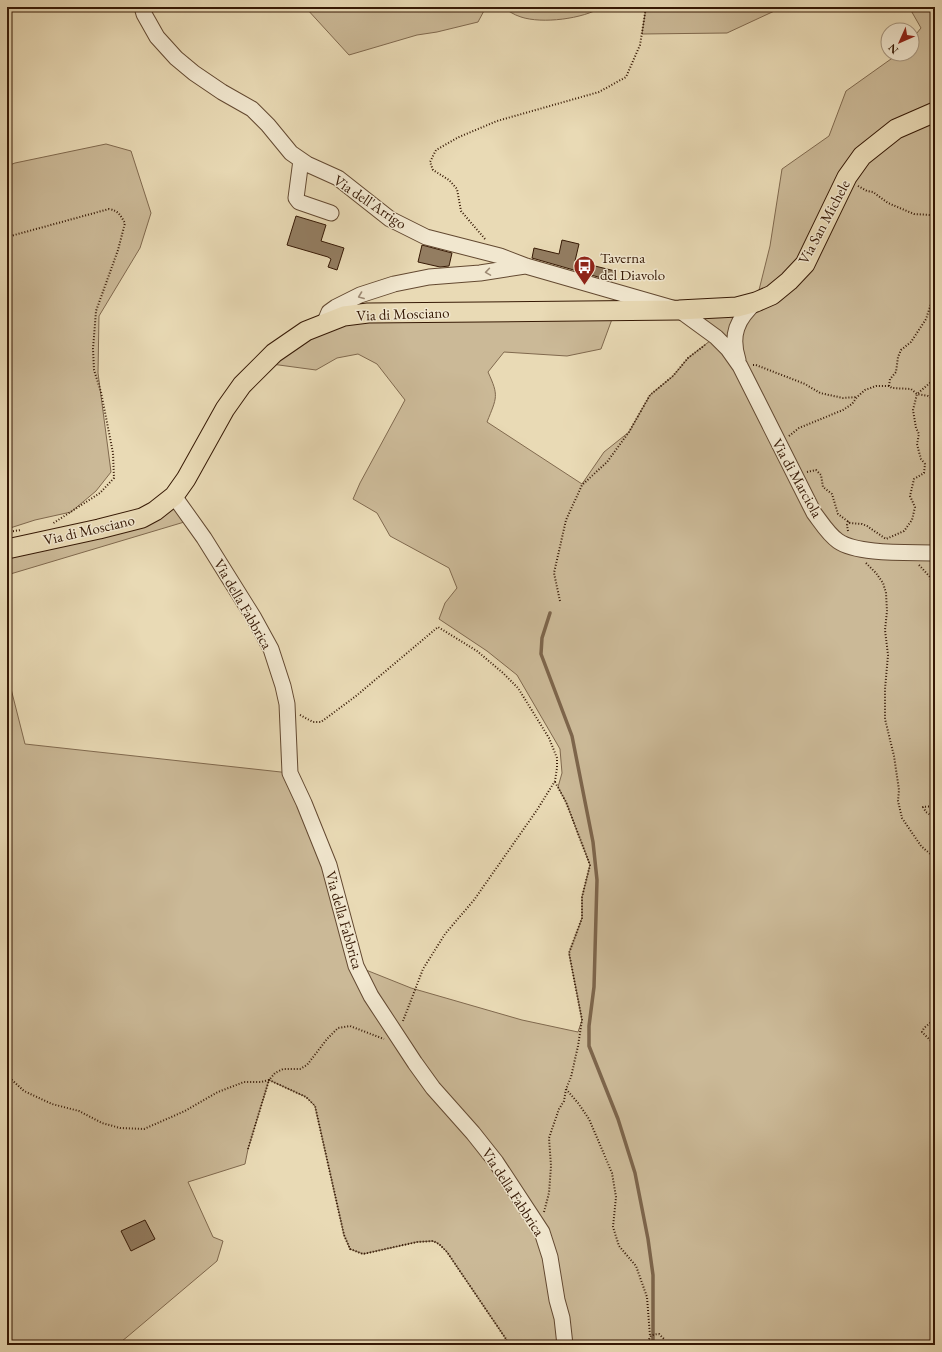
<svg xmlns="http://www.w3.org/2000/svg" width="942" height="1352" font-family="'EB Garamond',serif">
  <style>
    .green { fill: #cbb997; stroke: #80694e }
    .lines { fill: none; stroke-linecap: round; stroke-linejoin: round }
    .stream { stroke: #7d654b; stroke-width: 3.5 }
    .building { fill: #937d61; stroke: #361905 }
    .minor-casing { stroke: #634931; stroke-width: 17 }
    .major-casing { stroke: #361905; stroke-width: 21 }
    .path { stroke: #361905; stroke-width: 2; stroke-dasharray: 1 2; stroke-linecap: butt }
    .minor { stroke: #f1e7cf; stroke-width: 15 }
    .major { stroke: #e9dab5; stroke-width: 19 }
    .oneway { stroke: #9d8a74 }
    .labels { text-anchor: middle; stroke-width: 3; stroke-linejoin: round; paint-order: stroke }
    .street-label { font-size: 15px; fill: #361905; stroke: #f1e7cf }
    .poi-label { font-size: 15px; fill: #361905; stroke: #f1e7cf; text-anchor: start }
  </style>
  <rect width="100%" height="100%" fill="#e9dab5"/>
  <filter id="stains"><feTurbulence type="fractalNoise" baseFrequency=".005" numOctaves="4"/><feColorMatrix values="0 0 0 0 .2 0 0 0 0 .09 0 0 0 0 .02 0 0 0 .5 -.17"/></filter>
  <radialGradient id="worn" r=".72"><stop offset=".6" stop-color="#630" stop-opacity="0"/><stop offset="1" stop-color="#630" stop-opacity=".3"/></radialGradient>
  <path class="green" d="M367 7H486L478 22 437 32 417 35 349 55 306 8Z
    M502 7H602C583 19 542 24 521 17 514 15 507 10 502 7Z
    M646 7H783L727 33 642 34Z
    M909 7H935V1345H510L447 1252 439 1244 433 1241 417 1242 363 1254 350 1249 344 1235 315 1106 306 1097 269 1080 248 1149 245 1164 188 1182 213 1237 223 1241 217 1261 127 1337 117 1345H7V673L25 744 290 773 356 966 411 988 522 1020 578 1032 582 1020 569 953 582 918V897L590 865 566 802 558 787 562 773 560 749 517 675 487 651 439 619 445 603 457 588 449 568 390 536 377 513 353 499 360 483 405 400 377 364 358 354 337 358 316 370 264 363 324 324 615 311 601 349 567 356 504 352 488 372C499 396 497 397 487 422L582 484 604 452 629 432 650 395 673 376 688 358 715 337 679 310 756 302 770 246 782 169 829 136 846 91 898 54H912V39L921 28Z
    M106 144 131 151 151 213 140 248 99 316 98 373 111 472 96 491 71 512 35 520 7 529V166L15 163Z
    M174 496 191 520 7 575V549L99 529Z"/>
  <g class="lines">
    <path class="stream" d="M550 613 542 638 541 654 572 736 593 842 597 880 594 987 589 1026V1046L618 1119 635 1173 648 1239 653 1275V1345"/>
  </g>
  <path class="building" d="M296 216 326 225 321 241 344 248 337 270 328 267 331 259 328 257 287 245Z
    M562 240 579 244 575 261 615 271 612 281 532 258 534 248 559 254Z
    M422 245 452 253 449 266 440 267 418 262Z
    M145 1220 155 1239 131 1251 121 1231Z"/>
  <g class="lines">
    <defs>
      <path id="minor" d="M142 7 144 14 157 37 176 58 194 73 222 92 252 109 268 125 291 153 307 164 338 178 390 219 426 237 500 256 526 266 679 310 716 337 728 349 740 366 814 513C821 522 828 534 838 541 858 555 910 552 935 553
        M301 160 296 198 299 202 331 213
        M324 324 329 312 336 307 360 295 394 284 429 277 480 273 525 266
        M738 360C730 335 737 319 756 302
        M174 496 204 538 254 618 271 649 283 686 287 704 290 773 304 803 329 865 356 966 371 996 415 1063 433 1088 473 1133 496 1162 542 1232 550 1257 557 1300 562 1318 565 1345"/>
      <path id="major" d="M7 549 99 529 142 518 155 511 174 496 186 479 225 409 242 385 274 353 306 331 344 316 368 313 679 310 737 307 756 302 772 295 789 281 805 264 847 177 862 156 896 129 935 112"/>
    </defs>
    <use href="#minor" class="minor-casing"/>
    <use href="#major" class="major-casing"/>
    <path class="path" d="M858 186 867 191 873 192 888 203 914 214 930 215 935 213
      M7 237 109 209C119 211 120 215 125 223L118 250 96 311 93 349 94 370 101 392 113 453 114 478 100 493 52 524
      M485 239 461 211 457 189 449 180 433 170 430 162 436 150 459 137 497 121 599 92 626 77 640 45 646 7
      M753 365H756L805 384 820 393 843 398 857 397
      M889 386 890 379 896 372 898 357 901 350 911 342 926 319 931 304 935 299
      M789 436 799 428 843 410 852 404 857 397 865 390 876 386H889L892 388 911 389 917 394 928 396 935 400
      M807 472 816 470 821 475 823 487 832 494 838 514 850 523 862 524 867 526 886 539 904 531 912 520 915 507 910 496 914 479 924 473 925 464 921 459 919 452 917 444 919 434 916 428 913 410 917 394 931 382 935 377
      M848 531 847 525 849 521
      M7 532 21 530
      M866 563 876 573 883 583 886 593 887 611 885 630 888 655 885 689V719L894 756 899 790 898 801 902 818 921 846 935 858
      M919 565 930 577 935 591
      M560 601 554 573 566 520 582 485 607 462 629 432 650 395 673 376 688 358 705 345
      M300 715 313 722H321L356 696 438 627 477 651 503 673 518 688 549 738 557 758V768L555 781 537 810 474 900 445 934 423 969 403 1021
      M555 782 566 802 590 865 582 897V918L569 953 582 1020 578 1046 571 1077 566 1089 578 1103 589 1119 612 1173 616 1197 613 1227 619 1246 636 1266 647 1297 650 1336
      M935 806 923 807 926 812 935 818
      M935 1019 924 1028 922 1032 931 1041 935 1043
      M935 1070V1073
      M7 1072 12 1080 24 1091 52 1104 79 1111 102 1123 120 1128 144 1129 185 1111 218 1092 244 1082H261L269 1080 275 1073 283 1069H300L307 1065 327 1039 338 1028 350 1026 384 1039
      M248 1149 269 1080 306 1097 315 1106 344 1235 350 1249 363 1254 417 1242 433 1241 439 1244 447 1252 510 1345
      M544 1212 549 1193 551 1166 549 1138 559 1109 564 1101 566 1089
      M647 1345C651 1336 648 1335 659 1334L664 1339 666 1345"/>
    <use href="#minor" class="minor"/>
    <use href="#major" class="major"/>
  </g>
  <defs><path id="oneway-chevron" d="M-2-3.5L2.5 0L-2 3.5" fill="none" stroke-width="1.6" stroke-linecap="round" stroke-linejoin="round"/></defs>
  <g class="oneway">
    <use href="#oneway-chevron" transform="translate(488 272) rotate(171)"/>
    <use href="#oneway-chevron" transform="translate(361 296) rotate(159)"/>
  </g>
  <defs>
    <symbol id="bus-pin" viewBox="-11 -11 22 30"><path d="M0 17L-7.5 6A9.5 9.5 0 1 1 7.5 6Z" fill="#8f2418" stroke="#f1e7cf"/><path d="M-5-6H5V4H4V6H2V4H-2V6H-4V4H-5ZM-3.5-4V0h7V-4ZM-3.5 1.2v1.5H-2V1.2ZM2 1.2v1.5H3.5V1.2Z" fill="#fff"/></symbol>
  </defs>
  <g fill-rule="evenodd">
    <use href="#bus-pin" x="572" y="254" width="25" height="34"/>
  </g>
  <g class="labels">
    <g class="street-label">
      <text transform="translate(370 202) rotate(34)" y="5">Via dell'Arrigo</text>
      <text transform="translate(824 222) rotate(-62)" y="5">Via San Michele</text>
      <text transform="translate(403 314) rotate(-2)" y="5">Via di Mosciano</text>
      <text transform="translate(797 478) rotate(61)" y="5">Via di Marciola</text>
      <text transform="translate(89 530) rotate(-13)" y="5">Via di Mosciano</text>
      <text transform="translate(243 604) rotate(60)" y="5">Via della Fabbrica</text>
      <text transform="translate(344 920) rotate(74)" y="5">Via della Fabbrica</text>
      <text transform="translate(513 1192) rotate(57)" y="5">Via della Fabbrica</text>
    </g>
    <g class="poi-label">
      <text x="600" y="263">Taverna<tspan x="600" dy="17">del Diavolo</tspan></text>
    </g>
  </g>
  <rect width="942" height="1352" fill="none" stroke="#e9dab5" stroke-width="24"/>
  <rect x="8" y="8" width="926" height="1336" fill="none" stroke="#361905" stroke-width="2"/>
  <rect x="12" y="12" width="918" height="1328" fill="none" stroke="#361905"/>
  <g transform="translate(900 42) rotate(225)"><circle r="19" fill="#f1e7cf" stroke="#a6957e"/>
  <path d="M0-3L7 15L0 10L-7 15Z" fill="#8f2418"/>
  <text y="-6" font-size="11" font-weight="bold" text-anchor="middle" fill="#361905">N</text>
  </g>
  <rect width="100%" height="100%" filter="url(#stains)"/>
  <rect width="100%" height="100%" fill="url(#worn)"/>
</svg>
